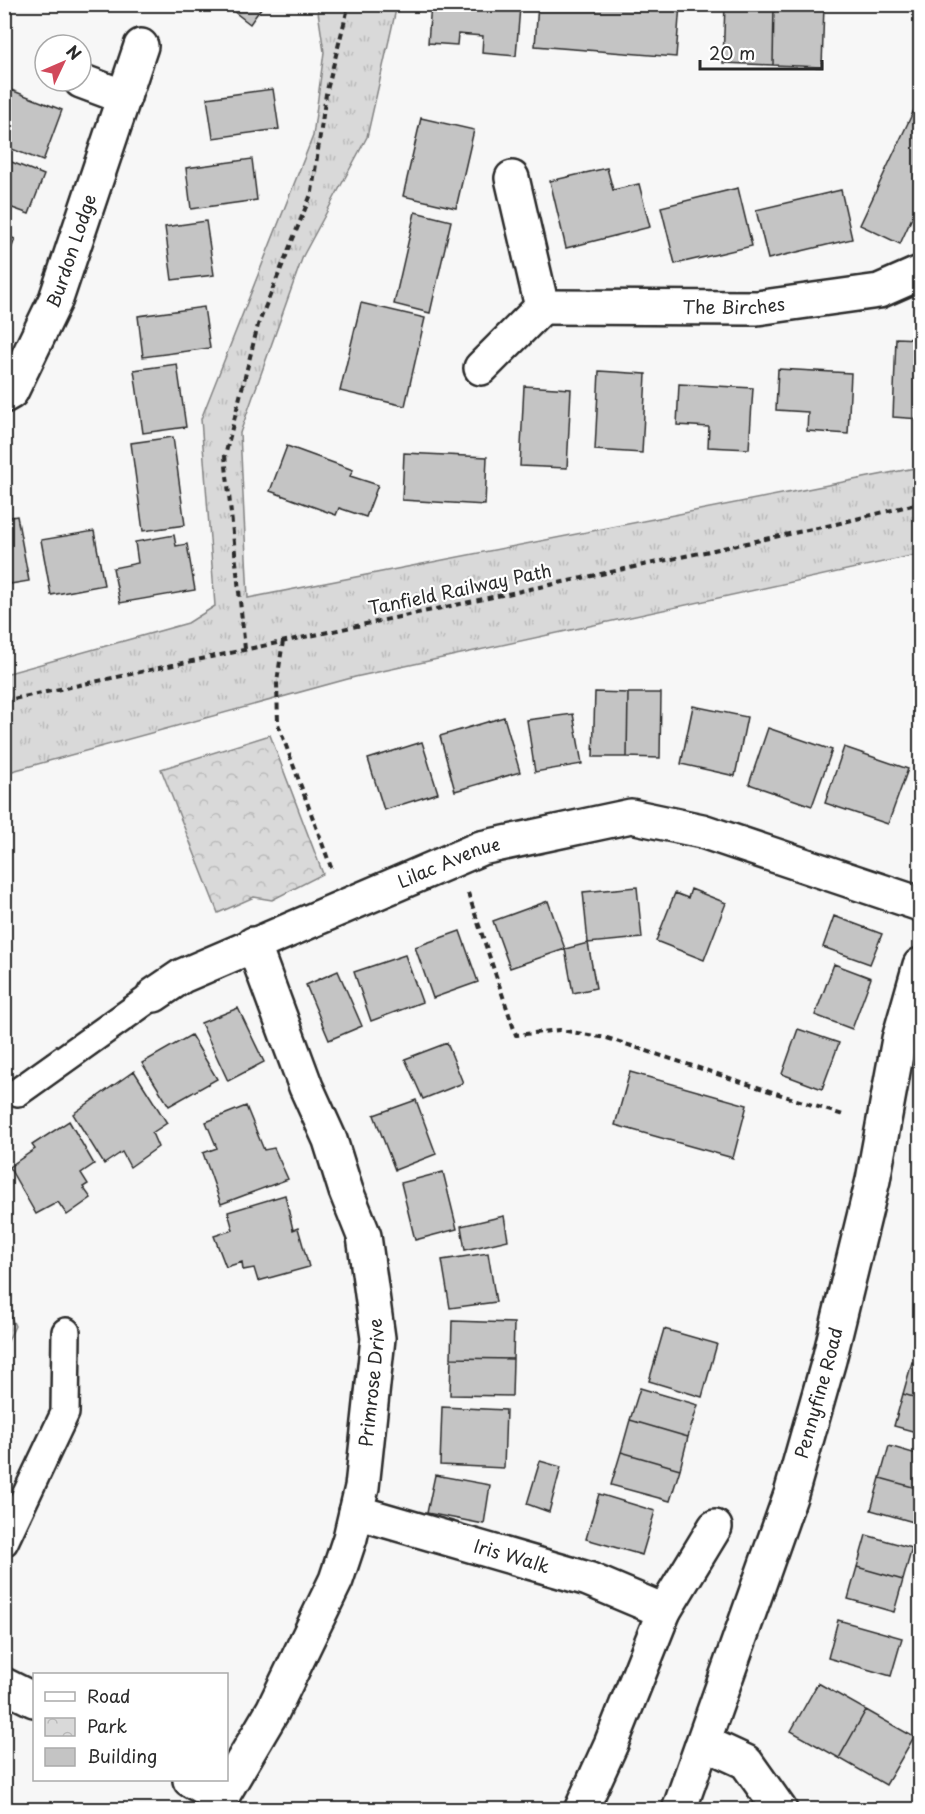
<svg xmlns="http://www.w3.org/2000/svg" width="925" height="1814" font-family="'Playpen Sans',sans-serif">
  <style>
    .grass { fill: url(#grass-tufts); stroke: #828282; stroke-width: 1.5 }
    .park { fill: url(#park-crowns); stroke: #828282; stroke-width: 1.5 }
    .building { fill: #c4c4c4; stroke: #2b2b2b; stroke-width: 1.5 }
    .lines { fill: none; stroke-linecap: round; stroke-linejoin: round }
    .pedestrian-casing { stroke: #2b2b2b; stroke-width: 32 }
    .minor-casing { stroke: #2b2b2b; stroke-width: 38 }
    .tertiary-casing { stroke: #2b2b2b; stroke-width: 38 }
    .path { stroke: #2b2b2b; stroke-width: 4; stroke-dasharray: 6 4.5; stroke-linecap: butt }
    .pedestrian { stroke: #fff; stroke-width: 27 }
    .minor { stroke: #fff; stroke-width: 33 }
    .tertiary { stroke: #fff; stroke-width: 33 }
    .labels { text-anchor: middle; stroke-width: 4.5; stroke-linejoin: round; paint-order: stroke }
    .street-label { font-size: 18px; fill: #2b2b2b; stroke: #fff }
  </style>
  <defs>
    <pattern id="grass-tufts" width="24" height="20" patternUnits="userSpaceOnUse" patternTransform="scale(1.5)"><rect width="24" height="20" fill="#d9d9d9"/><path d="M3 7l-1-3M5 7V3M7 7l1-3M15 17l-1-3M17 17v-4M19 17l1-3" fill="none" stroke="#bababa"/></pattern>
    <pattern id="park-crowns" width="20" height="18" patternUnits="userSpaceOnUse" patternTransform="scale(1.5)"><rect width="20" height="18" fill="#d9d9d9"/><path d="M2 6a3 3 0 1 1 6 0M12 15a3 3 0 1 1 6 0" fill="none" stroke="#bababa"/></pattern>
  </defs>
  <rect width="100%" height="100%" fill="#f7f7f7"/>
  <filter id="ink" filterUnits="userSpaceOnUse"><feTurbulence type="fractalNoise" baseFrequency=".0167" numOctaves="2"/><feDisplacementMap in="SourceGraphic" scale="12" xChannelSelector="R" yChannelSelector="G"/><feConvolveMatrix kernelMatrix="1 2 1 2 8 2 1 2 1" color-interpolation-filters="sRGB"/></filter>
  <g filter="url(#ink)">
    <path class="grass" d="M317 5H397L367 137 303 256 240 433 248 598 920 467V554L355 677 5 773V674L188 623 215 606 201 419 313 136 324 52Z
      M4 1302 15 1326 5 1347H4Z"/>
    <path class="park" d="M270 735 323 874 272 900 254 897 218 913 161 769Z"/>
    <path class="building" d="M224 4H264L250 24Z
      M431 4 520 7 516 56 482 53 483 36 458 34 457 45 428 43Z
      M538 4H680L676 57 535 46Z
      M725 4H774L773 65 723 63Z
      M774 4 824 5 822 67 773 65Z
      M273 89 279 129 213 138 207 98Z
      M11 90 62 110 43 161 4 146V107Z
      M914 110 920 114V211L916 209 900 244 860 225Z
      M421 118 474 130 456 208 403 196Z
      M4 159 44 175 29 214 4 205Z
      M252 159 257 200 191 209 186 168Z
      M607 168 613 190 639 184 650 227 566 248 550 181Z
      M738 188 752 246 675 264 661 207Z
      M841 190 852 239 768 259 756 210Z
      M415 212 451 221 430 313 394 304Z
      M206 221 214 275 172 280 165 227Z
      M4 235 15 239 4 267Z
      M361 303 425 318 405 406 340 391Z
      M204 307 210 348 143 357 138 316Z
      M896 338 920 339V419L893 417Z
      M177 364 186 427 143 433 134 370Z
      M778 369 851 373 848 434 807 431 808 412 776 410Z
      M599 371 646 374 642 453 595 450Z
      M679 384 753 388 749 449 708 447 709 427 677 425Z
      M524 386 571 389 567 468 520 466Z
      M173 437 185 525 143 531 131 443Z
      M287 446 353 470 350 476 378 485 366 517 339 508 336 515 270 491Z
      M404 453 487 457 485 505 402 500Z
      M17 516 29 581 4 585V518Z
      M94 531 104 585 51 595 41 540Z
      M174 535 176 546 187 544 195 590 120 603 113 568 138 563 135 542Z
      M595 692 628 693 627 757H593Z
      M628 693H661L660 758 627 757Z
      M693 706 747 717 735 776 681 764Z
      M573 714 582 764 535 772 527 720Z
      M504 717 520 772 455 791 440 736Z
      M768 728 832 750 812 806 749 784Z
      M422 742 438 793 384 810 368 759Z
      M844 747 908 769 888 824 825 803Z
      M637 887 642 938 588 943 583 892Z
      M691 889 726 903 704 960 656 941 675 893 688 898Z
      M548 901 565 949 510 968 493 921Z
      M834 916 882 934 870 964 823 947Z
      M460 931 478 982 433 998 415 947Z
      M588 943 596 988 573 993 565 949Z
      M405 955 422 1002 371 1021 354 972Z
      M834 964 871 978 852 1029 815 1015Z
      M338 971 362 1026 329 1040 306 985Z
      M238 1008 264 1062 228 1081 201 1023Z
      M798 1029 839 1043 822 1089 782 1074Z
      M191 1035 217 1079 169 1106 142 1063Z
      M447 1043 463 1083 423 1099 405 1059Z
      M134 1071 167 1123 152 1133 158 1147 130 1167 122 1152 104 1164 73 1114Z
      M630 1072 747 1105 733 1158 615 1125Z
      M416 1100 436 1154 395 1170 374 1115Z
      M246 1106 264 1150 274 1148 288 1179 221 1204 203 1153 217 1148 206 1122Z
      M69 1121 94 1164 81 1173 88 1184 83 1187 91 1198 67 1215 58 1202 36 1214 9 1167 35 1149 32 1145Z
      M443 1172 457 1229 415 1240 401 1183Z
      M285 1195 293 1230 298 1228 309 1267 258 1281 254 1268 243 1270 242 1262 226 1267 214 1236 233 1230 228 1212Z
      M504 1216 508 1240 465 1250 461 1226Z
      M488 1253 496 1302 450 1308 442 1260Z
      M452 1321 514 1323 513 1359 451 1358Z
      M920 1325V1348L915 1346Z
      M664 1329 717 1344 702 1397 649 1381Z
      M451 1358 513 1359 512 1396 450 1395Z
      M912 1362 920 1365V1399L903 1394Z
      M640 1388 698 1405 688 1437 630 1420Z
      M903 1394 920 1399V1433L894 1426Z
      M442 1407 506 1410 504 1468 440 1465Z
      M630 1420 688 1437 680 1469 621 1452Z
      M889 1446 920 1455V1489L880 1478Z
      M621 1452 680 1469 670 1501 611 1485Z
      M540 1461 561 1467 549 1512 527 1504Z
      M435 1475 490 1485 484 1524 427 1513Z
      M880 1478 920 1489V1509L917 1523 871 1510Z
      M599 1494 655 1511 642 1555 586 1539Z
      M866 1535 912 1548 903 1580 857 1567Z
      M857 1567 903 1580 894 1612 848 1599Z
      M838 1620 902 1638 891 1676 828 1658Z
      M818 1683 866 1710 839 1758 791 1731Z
      M866 1710 914 1737 886 1785 839 1758Z"/>
    <g class="lines">
      <defs>
        <path id="pedestrian" d="M18 1092 154 995
          M4 1542 65 1413 66 1332"/>
        <g id="minor">
          <path d="M81 81 124 97"/>
          <path id="s1" d="M542 307 757 308 879 291 920 273"/>
          <path d="M481 368 542 307 512 178"/>
          <path id="s2" d="M4 396 11 392 56 299 141 46"/>
          <path id="s3" d="M154 995 182 976 481 848 631 816 702 831 920 904"/>
          <path id="s4" d="M356 1512 588 1579 664 1611"/>
          <path d="M4 1685 34 1700"/>
          <path d="M705 1743 746 1762 780 1810"/>
          <path d="M190 1780 220 1797"/>
          <path id="s5" d="M214 1810 273 1710 336 1580 350 1538 362 1487 378 1338 364 1236 346 1191 330 1140 306 1087 253 944"/>
          <path d="M581 1810 611 1744 664 1611 715 1527"/>
        </g>
        <g id="tertiary">
          <path id="s6" d="M679 1810 791 1494 829 1360 873 1180 899 1039 920 965"/>
        </g>
      </defs>
      <use href="#pedestrian" class="pedestrian-casing"/>
      <use href="#minor" class="minor-casing"/>
      <use href="#tertiary" class="tertiary-casing"/>
      <path class="path" d="M283 641 277 682 278 724 332 870
        M245 649 225 456 258 325 312 192 326 94 349 4
        M4 701 836 524 920 503
        M468 893 516 1035 560 1030 607 1038 846 1116"/>
      <use href="#pedestrian" class="pedestrian"/>
      <use href="#minor" class="minor"/>
      <use href="#tertiary" class="tertiary"/>
    </g>
  </g>
  <g class="labels">
    <g class="street-label">
      <text dy="6" stroke="none"><textPath href="#s2" startOffset="162">Burdon Lodge</textPath></text>
      <text dy="6" stroke="none"><textPath href="#s1" startOffset="192">The Birches</textPath></text>
      <text transform="translate(460 590) rotate(-12)" y="6">Tanfield Railway Path</text>
      <text dy="6" stroke="none"><textPath href="#s3" startOffset="324">Lilac Avenue</textPath></text>
      <text dy="6" stroke="none"><textPath href="#s5" startOffset="462">Primrose Drive</textPath></text>
      <text dy="6" stroke="none"><textPath href="#s6" startOffset="440">Pennyfine Road</textPath></text>
      <text dy="6" stroke="none"><textPath href="#s4" startOffset="162">Iris Walk</textPath></text>
    </g>
  </g>
  <rect width="925" height="1814" fill="none" stroke="#fff" stroke-width="24"/>
  <rect x="12" y="12" width="901" height="1790" fill="none" stroke="#2b2b2b" stroke-width="2" filter="url(#ink)"/>
  <rect x="33" y="1673" width="195" height="108" fill="#ffffff" stroke="#aaaaaa" stroke-width="1.5"/>
  <rect x="45" y="1692" width="30" height="9" fill="#ffffff" stroke="#aaaaaa" stroke-width="1.5"/>
  <text x="87" y="1703" font-size="18" fill="#2b2b2b">Road</text>
  <rect x="45" y="1718" width="30" height="18" fill="url(#park-crowns)" stroke="#aaaaaa" stroke-width="1.5"/>
  <text x="87" y="1733" font-size="18" fill="#2b2b2b">Park</text>
  <rect x="45" y="1748" width="30" height="18" fill="#c4c4c4" stroke="#aaaaaa" stroke-width="1.5"/>
  <text x="87" y="1763" font-size="18" fill="#2b2b2b">Building</text>
  <g transform="translate(63 63) rotate(46)"><circle r="28" fill="#ffffff" stroke="#aaaaaa" stroke-width="1.5"/>
  <path d="M0-4.5L10 22L0 15L-10 22Z" fill="#d1495b"/>
  <text y="-9" font-size="16" font-weight="bold" text-anchor="middle" fill="#2b2b2b">N</text>
  </g>
  <path d="M700 60v9h122v-9" fill="none" stroke="#2b2b2b" stroke-width="3"/>
  <text x="709" y="60" font-size="18" fill="#2b2b2b" stroke="#ffffff" stroke-width="4.5" paint-order="stroke">20 m</text>
</svg>
